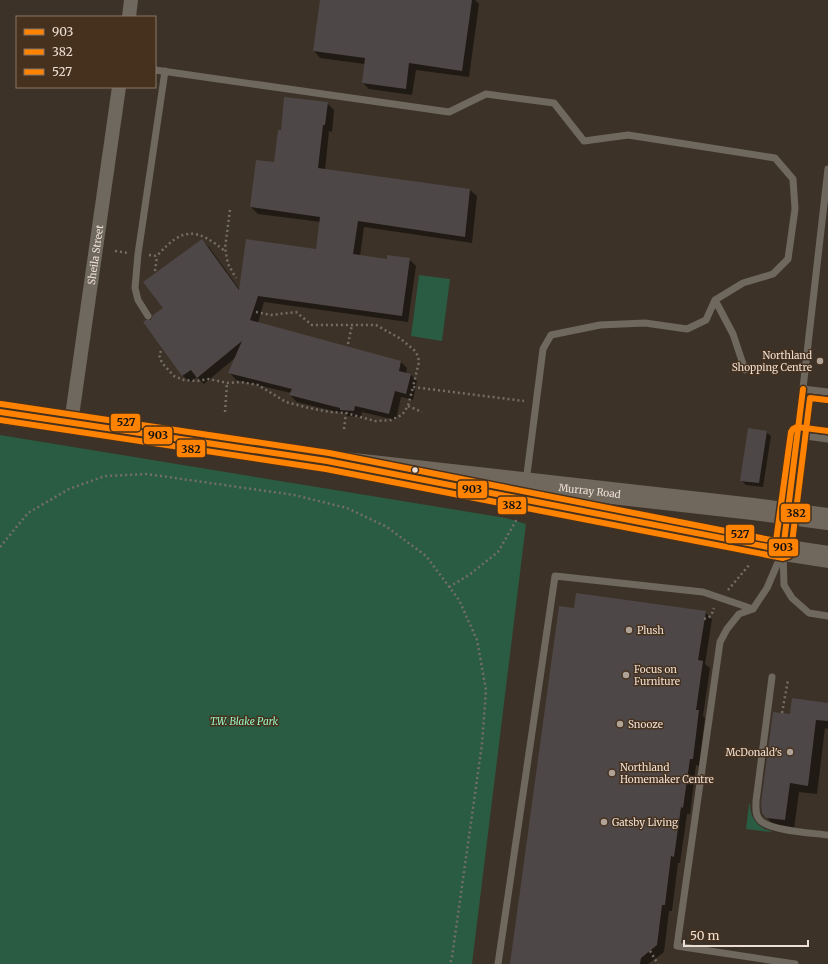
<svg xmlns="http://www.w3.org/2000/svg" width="828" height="964" font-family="Merriweather,serif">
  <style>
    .green { fill: #295c42 }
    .shadow { fill: #0007 }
    .building { fill: #4e4747 }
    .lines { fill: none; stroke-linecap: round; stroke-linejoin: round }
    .path { stroke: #746e66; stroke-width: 2.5; stroke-dasharray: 2 3; stroke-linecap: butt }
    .service { stroke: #6f685f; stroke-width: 7 }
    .minor { stroke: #6f685f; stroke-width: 14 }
    .primary { stroke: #71685d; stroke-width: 22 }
    .bus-1-casing { stroke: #46311e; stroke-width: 9 }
    .bus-2-casing { stroke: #46311e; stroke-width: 9 }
    .bus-3-casing { stroke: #46311e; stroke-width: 9 }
    .bus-1 { stroke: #ff8200; stroke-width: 6 }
    .bus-2 { stroke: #ff8200; stroke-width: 6 }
    .bus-3 { stroke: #ff8200; stroke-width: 6 }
    .poi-dot { fill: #afa297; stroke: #46311e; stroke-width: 1.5 }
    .bus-dot { fill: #eddfd3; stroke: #46311e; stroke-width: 1.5 }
    .labels { text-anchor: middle; stroke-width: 3; stroke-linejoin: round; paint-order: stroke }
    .street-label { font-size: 10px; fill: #eddfd3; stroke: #46311e }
    .poi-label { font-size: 10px; fill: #eddfd3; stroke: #46311e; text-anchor: start }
    .park-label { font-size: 10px; font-style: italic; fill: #97f8c6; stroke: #46311e }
    .line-badge { stroke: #46311e; stroke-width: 1.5 }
    .pale-badge-label { font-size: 11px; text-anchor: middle; font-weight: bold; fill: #111 }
  </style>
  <rect width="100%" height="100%" fill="#3d3227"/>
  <path class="green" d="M419 275 450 279 442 341 411 336Z
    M0 435 506 518 526 524 472 964H0Z
    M749 804H750C750 817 757 828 771 831V832L746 829Z"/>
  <path class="shadow" d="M321 0H475L479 4 469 77 416 70 412 95 369 89 363 83 365 64 320 58 314 51Z
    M327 103 334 110 332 132 329 131 325 170 470 190 477 196 472 243 364 227 360 256 388 260 409 259 416 266 408 322 264 302 258 323 401 362 407 368 406 374 411 375 417 381 413 400 401 397 396 420 362 412 361 417 347 416 345 414 297 402 290 395 291 393 236 380 230 373 236 357 204 384 197 377 190 382 183 376 144 323 152 321 164 308 202 241 209 247 240 290 316 250 321 222 258 214 251 207 275 164 282 131Z
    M766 432 771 436 763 487 746 485 741 480Z
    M575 609 705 612 712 619 705 664 710 668 703 716 705 718 699 766 696 765 690 814H687L680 863H678L672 911H669L664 952 648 964H511Z
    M828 704V729L825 728 817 794 799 792 794 829 776 827 766 817 791 715Z"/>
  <path class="building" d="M320 0H472L462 71 409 63 406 89 362 83 365 58 313 51Z
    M284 97 328 102 325 125H323L318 168 470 189 465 237 358 221 353 254 387 259V255L410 258 402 316 258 296 250 320 401 361 399 371 411 374 406 394 395 391 389 414 355 406 354 411 340 410V408L289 395 292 389 228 373 242 341 197 378 191 370 182 376 143 322 146 320H151L153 315 163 308 143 282 202 239 239 290 246 239 316 249 320 217 250 207 256 160 274 162 278 130H281Z
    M748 428 767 431 759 483 740 481Z
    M576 593 706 611 698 660 703 661 696 710H699L693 759H690L683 808 681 807 674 857 671 856 665 905H662L657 945 641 958 640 964H510L559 606 574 608Z
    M792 698 828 703V721L816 720 808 786 790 783 785 820 766 818 762 813 761 803 773 712 790 714Z"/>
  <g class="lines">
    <path class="path" d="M230 210 225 248 228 264 236 278
      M115 251 128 253
      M149 255 157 256C183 226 197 228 226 252
      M155 271 157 256
      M256 312 271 315 296 312 312 325H376L401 339 414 350 418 356 419 362 413 387 524 401
      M348 344 352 325
      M161 351 159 355 162 363 174 376 184 380 197 381 209 379 227 383 241 382 258 385 286 402 309 408 330 412 346 413 375 421 391 420 402 415 408 406 413 387
      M408 406 422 412
      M225 412 227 383
      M344 429 346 413
      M0 547 28 513 69 489 105 476 147 474 294 495 347 508 387 527 426 556 459 600 477 640 486 690 482 744 452 957 450 964
      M449 587 469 575 498 552 517 519
      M728 590 750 564
      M704 619 711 616 714 608
      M782 713 788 680
      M650 951 658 964"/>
    <path class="service" d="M155 70 449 112 486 94 554 103 584 141 628 135 775 158 793 179 795 209 788 259 773 274 743 283 715 300 706 320 687 329 645 323 600 325 551 335 543 349 526 482
      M715 300 733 334 745 370
      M148 316 138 300 135 288 138 254 165 71
      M803 389 828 392
      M798 435 828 439
      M789 511 828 169
      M782 553 767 588 753 609 739 614 727 629 720 642 677 946 795 964
      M783 554 784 585 792 598 809 613 828 616
      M772 677 756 801C756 808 755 814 759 819 767 831 813 833 828 835
      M498 964 555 576 703 592 753 609"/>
    <g class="minor">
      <path d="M129 17 131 0"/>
      <path id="s1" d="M71 423 119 87"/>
    </g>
    <g class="primary">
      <path id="s2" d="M0 412 327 461 753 509 828 519"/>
      <path d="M491 493 783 550 828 557"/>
      <path d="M783 550 789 513"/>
    </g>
    <defs>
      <path id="bus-1" d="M0 412 327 461 783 550 803 389"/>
      <path id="bus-2" d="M0 420 326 469 783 558 789 556 791 551 810 398 827 400"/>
      <path id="bus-3" d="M1 404 329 453 776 541 791 432 793 429 797 427 828 431"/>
    </defs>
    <use href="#bus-1" class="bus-1-casing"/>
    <use href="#bus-2" class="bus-2-casing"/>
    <use href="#bus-3" class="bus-3-casing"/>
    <use href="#bus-1" class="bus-1"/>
    <use href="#bus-2" class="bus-2"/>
    <use href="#bus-3" class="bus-3"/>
  </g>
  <g class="poi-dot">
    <circle cx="820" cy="361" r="4"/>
    <circle cx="629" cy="630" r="4"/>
    <circle cx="626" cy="675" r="4"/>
    <circle cx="620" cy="724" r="4"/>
    <circle cx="790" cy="752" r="4"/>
    <circle cx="612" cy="773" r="4"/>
    <circle cx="604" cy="822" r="4"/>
  </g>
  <circle class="bus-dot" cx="415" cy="470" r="3.5"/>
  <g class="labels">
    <g class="street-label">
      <text dy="4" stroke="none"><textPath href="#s1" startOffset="170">Sheila Street</textPath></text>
      <text dy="4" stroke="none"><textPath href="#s2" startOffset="595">Murray Road</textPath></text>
    </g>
    <g class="poi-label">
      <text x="812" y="359" text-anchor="end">Northland<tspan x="812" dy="12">Shopping Centre</tspan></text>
      <text x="637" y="634">Plush</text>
      <text x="634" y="673">Focus on<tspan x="634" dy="12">Furniture</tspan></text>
      <text x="628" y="728">Snooze</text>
      <text x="782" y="756" text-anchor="end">McDonald's</text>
      <text x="620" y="771">Northland<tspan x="620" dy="12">Homemaker Centre</tspan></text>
      <text x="612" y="826">Gatsby Living</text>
    </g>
    <g class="park-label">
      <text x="244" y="725">T.W. Blake Park</text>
    </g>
  </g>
  <g class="line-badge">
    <rect x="110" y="413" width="31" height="19" rx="4" fill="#ff8200"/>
    <rect x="143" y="426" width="30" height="19" rx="4" fill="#ff8200"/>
    <rect x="176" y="439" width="30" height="19" rx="4" fill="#ff8200"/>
    <rect x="457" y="480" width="31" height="19" rx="4" fill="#ff8200"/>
    <rect x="497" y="496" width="30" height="19" rx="4" fill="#ff8200"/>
    <rect x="780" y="503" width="31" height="20" rx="4" fill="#ff8200"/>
    <rect x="725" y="524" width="30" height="20" rx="4" fill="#ff8200"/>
    <rect x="768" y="538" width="31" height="19" rx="4" fill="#ff8200"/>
  </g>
  <g class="pale-badge-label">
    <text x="126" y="426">527</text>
    <text x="158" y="439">903</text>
    <text x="191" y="453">382</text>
    <text x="472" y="493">903</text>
    <text x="512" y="509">382</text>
    <text x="796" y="517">382</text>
    <text x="740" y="538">527</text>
    <text x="783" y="551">903</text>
  </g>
  <rect x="16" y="16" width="140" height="72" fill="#46311e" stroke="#897766"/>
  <rect x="24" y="29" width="20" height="6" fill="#ff8200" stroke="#897766"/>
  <text x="52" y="36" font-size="12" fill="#eddfd3">903</text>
  <rect x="24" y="49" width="20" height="6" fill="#ff8200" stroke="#897766"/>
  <text x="52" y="56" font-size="12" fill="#eddfd3">382</text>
  <rect x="24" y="69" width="20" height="6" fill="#ff8200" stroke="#897766"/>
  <text x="52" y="76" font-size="12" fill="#eddfd3">527</text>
  <path d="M684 940v6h124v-6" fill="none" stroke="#eddfd3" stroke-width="2"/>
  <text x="690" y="940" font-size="12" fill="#eddfd3" stroke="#46311e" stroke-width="3" paint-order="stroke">50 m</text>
</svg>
